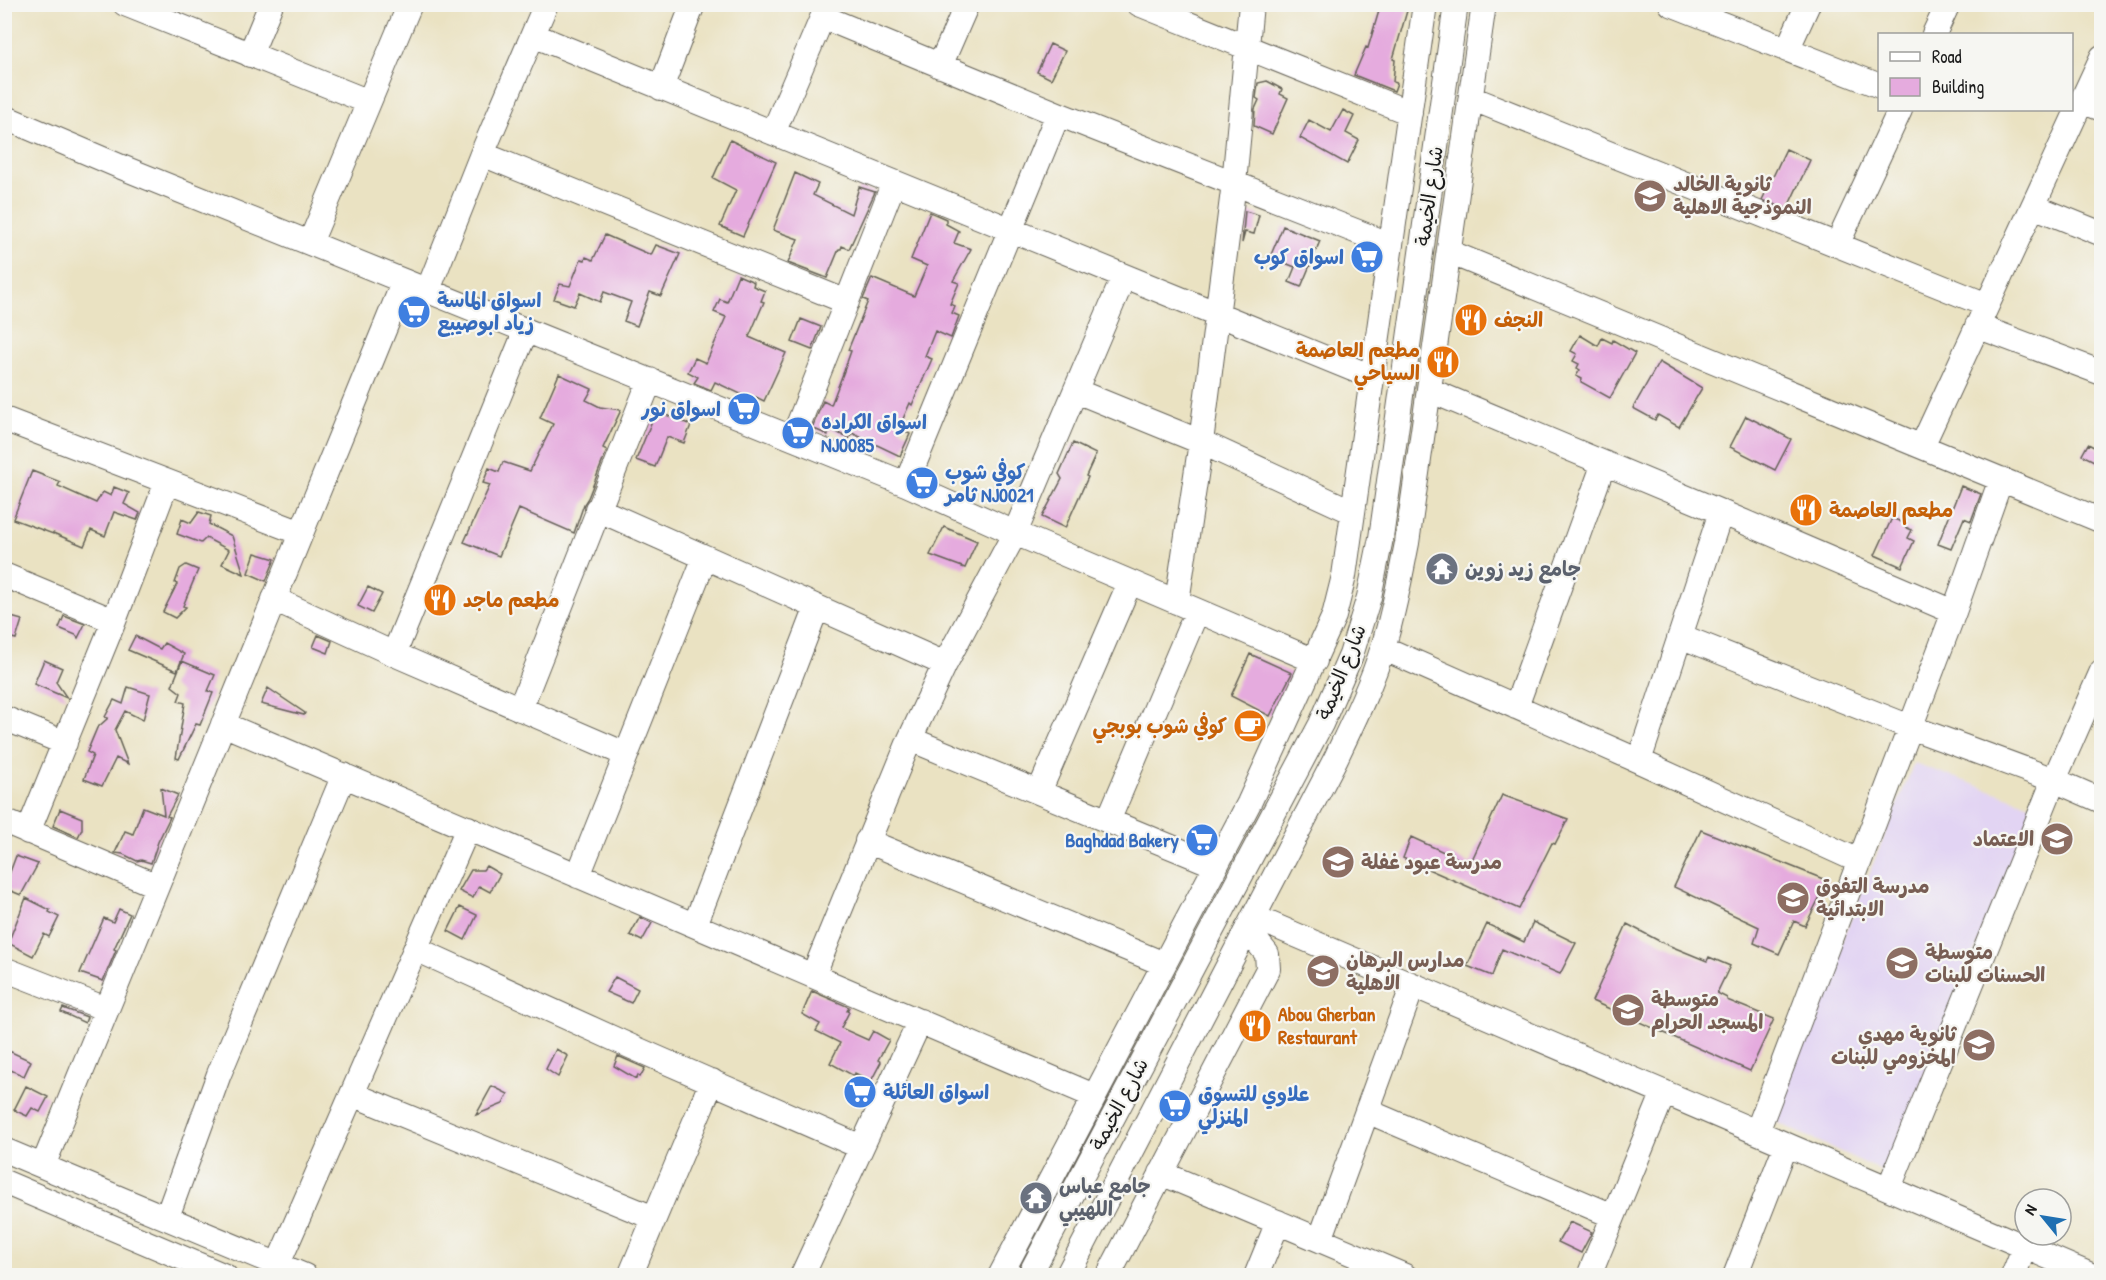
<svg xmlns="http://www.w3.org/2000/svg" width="2106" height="1280" font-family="'Patrick Hand','Playpen Sans Arabic',sans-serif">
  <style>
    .built { fill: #e2d4f3 }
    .building { fill: #e5abde }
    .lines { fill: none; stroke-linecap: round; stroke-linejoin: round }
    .minor-casing { stroke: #646156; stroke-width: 26 }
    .minor { stroke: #fff; stroke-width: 24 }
    .labels { text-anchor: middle; stroke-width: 4.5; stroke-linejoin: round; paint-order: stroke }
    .education-label { font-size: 20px; font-weight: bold; fill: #785e54; stroke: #f6f6f2; text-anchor: start }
    .street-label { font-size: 20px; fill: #1c1c1c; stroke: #f6f6f2 }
    .shop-label { font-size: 20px; font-weight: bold; fill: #366cbe; stroke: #f6f6f2; text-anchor: start }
    .food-label { font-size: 20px; font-weight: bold; fill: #c56008; stroke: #f6f6f2; text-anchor: start }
    .worship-label { font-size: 20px; font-weight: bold; fill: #5b616d; stroke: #f6f6f2; text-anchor: start }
  </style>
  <rect width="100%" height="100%" fill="#f6f6f2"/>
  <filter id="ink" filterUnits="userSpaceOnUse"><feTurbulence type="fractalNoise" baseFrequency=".0167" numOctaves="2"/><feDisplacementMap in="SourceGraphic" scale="12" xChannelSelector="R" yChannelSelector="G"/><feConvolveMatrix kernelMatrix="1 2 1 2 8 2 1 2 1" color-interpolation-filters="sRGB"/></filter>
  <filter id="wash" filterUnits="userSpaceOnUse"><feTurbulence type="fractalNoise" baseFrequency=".008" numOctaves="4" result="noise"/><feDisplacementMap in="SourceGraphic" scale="24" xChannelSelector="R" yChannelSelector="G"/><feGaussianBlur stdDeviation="1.35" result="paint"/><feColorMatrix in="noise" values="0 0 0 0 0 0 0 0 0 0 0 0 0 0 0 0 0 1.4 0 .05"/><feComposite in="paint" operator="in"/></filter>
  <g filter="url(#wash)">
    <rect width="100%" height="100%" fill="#eae2c2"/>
    <path class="built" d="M1914 763 2034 806 1886 1173 1770 1119Z"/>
    <g id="blocks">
      <path class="building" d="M1381 4H1409L1393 59 1395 60 1393 82 1397 83 1394 91 1354 75 1366 47 1368 48Z
        M1050 44 1065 51 1051 79 1037 72Z
        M1267 81 1282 89 1280 94 1288 98 1272 134 1254 126 1255 109 1259 100 1256 98 1258 83Z
        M1343 110 1354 116 1346 133 1359 140 1347 164 1300 138 1309 120 1331 132Z
        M730 140 776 162 743 236 720 226 736 190 713 178Z
        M1786 149 1810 160 1787 209 1762 200Z
        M795 173 818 184 813 195 851 214 859 187 875 192 849 249 842 246 841 249H839L827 278 788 263 798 239 773 230Z
        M1245 211 1259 215 1254 234 1245 232 1242 243Z
        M930 212 946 219V224L959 231 954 243 971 249 953 281 959 283 950 304 955 306 952 313 959 316 951 338 935 331 925 356 932 359 912 405 910 403 899 428 910 434 900 456 852 433 849 439 831 429 828 435 812 428 823 401 831 405 844 371 851 351 848 350 868 301 863 299 872 278 914 296 927 266 911 259Z
        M1283 226 1320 241 1301 287 1289 282 1295 267 1270 257Z
        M605 235 651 255 656 245 680 254 661 296 650 292 637 326 624 321 631 302 604 292 600 302 580 293 574 306 554 299 560 284 570 286 581 259 585 260 586 257 593 260Z
        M738 275 754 282 753 286 765 291 761 301 764 302 749 337 786 353 764 401 756 397 752 406 740 401 743 395 715 382 711 390 694 383 698 377 688 372 695 358 706 363 726 317 714 312 720 299 727 302Z
        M801 319 821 327 812 350 792 342Z
        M1580 335 1598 346 1602 338 1612 343 1613 340 1635 353 1610 398 1581 382 1582 379 1576 376 1580 370 1577 368 1579 364 1573 361 1577 354 1571 351Z
        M1659 362 1702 388 1679 427 1658 415 1655 420 1633 408Z
        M559 374 592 389 586 400 600 407 621 410 603 448 607 450 588 498 584 504 574 533 519 509 499 556 464 542 490 485 483 483 489 468 499 472 503 462 530 471 553 424 540 418Z
        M656 411 691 425 684 443 667 437 655 467 636 460Z
        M1746 416 1791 439 1775 470 1730 447Z
        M1073 443 1096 454 1086 476 1088 477 1065 528 1042 517 1062 479 1059 474Z
        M2088 444 2102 451V465L2082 455Z
        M32 471 60 482 58 486 96 503 103 492 111 496 114 487 129 493 124 504 140 513 137 520 114 512 105 536 91 530 84 546 53 533V534L13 519Z
        M1961 486 1981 494 1971 521 1964 518 1951 549 1938 544Z
        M199 512 211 516 209 524 232 536 244 574 222 564 229 550 206 538 201 543 177 534 182 519 191 523Z
        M1892 518 1906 524 1905 527 1912 530 1908 538 1914 541 1902 567 1875 555Z
        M944 527 977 541 965 568 930 555Z
        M255 553 275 559 266 581 248 573Z
        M186 565 198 570 183 606 186 607 175 618 163 612 177 584 175 583 180 569Z
        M368 587 382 594 372 613 358 606Z
        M4 615 22 620 16 639 4 636Z
        M64 616 85 624 78 638 76 635 59 628Z
        M318 635 332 641 328 653 313 647Z
        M135 636 160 649 164 643 184 654 177 671 128 650Z
        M1250 654 1292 673 1270 716 1231 696Z
        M44 660 62 668 56 682 67 698 34 684Z
        M182 661 215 675 208 691 213 693 200 725 196 724 179 759 176 758 185 703 178 701 181 693 172 686Z
        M128 687 150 694 143 720 125 711 115 730 128 764 116 758 102 786 84 779 93 755 87 752 97 728 108 718 105 717 114 700 123 704Z
        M268 688 305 713 304 715 261 704Z
        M161 788 178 795 167 816 170 817 158 842 151 863 141 860 137 861 123 854 115 853 125 831 133 834 143 807 164 815Z
        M1502 795 1568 819 1555 844 1552 843 1519 909 1403 858 1411 837 1470 864Z
        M60 809 82 818V829L78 837 53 826Z
        M1701 830 1828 881 1805 926 1794 921 1779 954 1754 943 1759 927 1674 887Z
        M16 856 38 864 21 895 4 888Z
        M486 866 500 874 490 892 479 886 473 898 459 891 471 870H483Z
        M26 898 50 910 49 912 59 917 49 937 44 934 33 956 8 943Z
        M460 907 477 915 465 940 448 931Z
        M119 909 130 914 114 949 116 950 103 981 80 973 104 918 113 922Z
        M640 917 652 923 642 941 630 935Z
        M1533 922 1576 943 1560 974 1502 949 1492 976 1467 966 1487 924 1524 942Z
        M1627 924 1663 943 1707 961 1709 957 1730 966 1717 993 1727 998V1000L1774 1019 1750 1071 1592 1001Z
        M615 977 638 989 631 1003 606 992Z
        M812 991 849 1007 847 1011 849 1012 841 1028 868 1040 873 1031 889 1040 878 1060 881 1062 871 1081 855 1073 854 1076 830 1063 840 1043 816 1031 820 1024 802 1014Z
        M63 1008 87 1017 85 1023 61 1012Z
        M556 1049 568 1056 558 1077 546 1069Z
        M9 1051 31 1061 24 1076 4 1067V1061Z
        M618 1056 645 1068 640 1077 638 1075 636 1079 614 1066Z
        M26 1086 48 1097 40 1112 32 1108 27 1116 14 1110Z
        M492 1086 508 1094 503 1104 476 1115Z
        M1570 1222 1592 1232 1581 1253 1558 1242Z"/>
    </g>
  </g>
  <g filter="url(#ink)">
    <use href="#blocks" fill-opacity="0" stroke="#646156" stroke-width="1.5"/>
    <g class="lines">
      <defs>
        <path id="minor" d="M125 4 369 102
          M1139 4 1410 113
          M1671 4 1880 86
          M823 17 1058 114 1391 245
          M1934 34 1948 4
          M533 35 1372 377
          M1787 50 1808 4
          M250 55 271 4
          M940 66 967 4
          M661 88 693 4
          M1471 98 1987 305
          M2081 101 2102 109
          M4 117 119 166 906 484 1015 533 1315 661
          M773 133 828 4
          M482 154 847 302
          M2033 206 2102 234
          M310 243 410 4
          M1837 245 1900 110
          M1449 252 2102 521
          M428 290 482 154 546 4
          M1977 326 2102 373
          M1429 390 1721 512 1954 612
          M1076 391 1201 442 1353 512
          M4 419 301 533
          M793 438 894 182
          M1922 446 2102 57
          M906 484 1058 114
          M597 509 945 664
          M4 575 114 621
          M274 599 394 654 625 754
          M1177 602 1201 442 1234 183 1251 4
          M1680 636 1910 727 2054 780 2102 801
          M1383 648 1639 761 1859 861
          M394 654 526 330
          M1516 707 1604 463
          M520 709 650 380
          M4 718 65 743
          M223 724 1094 1096
          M910 739 1215 865
          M1639 761 1721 512
          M1039 792 1130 582
          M4 821 157 886
          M1108 821 1197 611
          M28 832 114 621 167 482
          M867 841 1164 964
          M578 876 705 557
          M1254 917 2093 1276
          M695 925 817 607
          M416 949 632 1047 861 1147
          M4 969 106 1009
          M813 976 910 739 945 664 1015 533 1124 276
          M352 1094 654 1218
          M1367 1111 1613 1216
          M1757 1132 1954 612 2001 479
          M4 1150 305 1276
          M43 1166 404 281
          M1161 1173 1405 1276
          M4 1182 225 1276
          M1889 1188 2054 780 2102 671
          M167 1217 219 1074 344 775
          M1320 1240 1413 985
          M278 1264 468 828
          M630 1276 712 1081
          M802 1276 920 1021
          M1000 1276 1249 803 1334 616 1344 576 1425 4
          M1029 1276 1321 724 1351 655 1369 597 1381 538 1456 4
          M1067 1276 1336 758C1353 722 1371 686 1383 647 1394 613 1400 578 1407 543L1484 4
          M1108 1276 1268 969 1267 954 1247 929
          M1256 1276 1278 1222
          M1589 1276 1664 1092
          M1735 1276 1786 1145
          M2013 1276 2025 1246"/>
      </defs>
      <use href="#minor" class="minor-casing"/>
      <use href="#minor" class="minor"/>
    </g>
  </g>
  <defs>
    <symbol id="school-disc" viewBox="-11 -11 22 22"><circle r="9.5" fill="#8d6e63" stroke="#f6f6f2"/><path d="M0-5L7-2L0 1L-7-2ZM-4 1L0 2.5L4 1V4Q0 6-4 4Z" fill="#fff"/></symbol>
    <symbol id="supermarket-disc" viewBox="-11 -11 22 22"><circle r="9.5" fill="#3f7fe0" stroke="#f6f6f2"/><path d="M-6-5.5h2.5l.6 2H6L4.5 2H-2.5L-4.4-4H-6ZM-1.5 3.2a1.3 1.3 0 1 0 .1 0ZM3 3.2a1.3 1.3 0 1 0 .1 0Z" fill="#fff"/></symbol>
    <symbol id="restaurant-disc" viewBox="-11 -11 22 22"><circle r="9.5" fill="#e8710a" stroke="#f6f6f2"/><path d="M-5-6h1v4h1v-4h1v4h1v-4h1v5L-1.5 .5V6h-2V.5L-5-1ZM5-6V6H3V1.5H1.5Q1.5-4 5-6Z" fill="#fff"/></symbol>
    <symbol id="temple-disc" viewBox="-11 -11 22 22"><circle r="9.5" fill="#6b7280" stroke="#f6f6f2"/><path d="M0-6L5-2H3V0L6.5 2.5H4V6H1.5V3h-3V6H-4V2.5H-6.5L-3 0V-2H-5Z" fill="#fff"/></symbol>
    <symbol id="cafe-disc" viewBox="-11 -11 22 22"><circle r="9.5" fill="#e8710a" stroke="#f6f6f2"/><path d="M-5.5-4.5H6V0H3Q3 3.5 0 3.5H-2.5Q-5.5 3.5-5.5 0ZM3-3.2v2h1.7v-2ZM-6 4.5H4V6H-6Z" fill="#fff"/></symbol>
  </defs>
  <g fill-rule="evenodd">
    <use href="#school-disc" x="1631" y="177" width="38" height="38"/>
    <use href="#supermarket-disc" x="1348" y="238" width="38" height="38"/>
    <use href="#supermarket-disc" x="395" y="293" width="38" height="38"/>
    <use href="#restaurant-disc" x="1452" y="301" width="38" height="38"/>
    <use href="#restaurant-disc" x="1424" y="343" width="38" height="38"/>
    <use href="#supermarket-disc" x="725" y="390" width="38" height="38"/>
    <use href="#supermarket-disc" x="779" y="414" width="38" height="38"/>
    <use href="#supermarket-disc" x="903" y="464" width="38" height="38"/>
    <use href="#restaurant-disc" x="1787" y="491" width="38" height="38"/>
    <use href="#temple-disc" x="1423" y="550" width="38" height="38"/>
    <use href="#restaurant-disc" x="421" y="581" width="38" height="38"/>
    <use href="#cafe-disc" x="1231" y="707" width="38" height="38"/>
    <use href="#school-disc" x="2038" y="820" width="38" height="38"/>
    <use href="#supermarket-disc" x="1183" y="821" width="38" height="38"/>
    <use href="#school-disc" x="1319" y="843" width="38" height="38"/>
    <use href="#school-disc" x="1774" y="879" width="38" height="38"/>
    <use href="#school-disc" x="1883" y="944" width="38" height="38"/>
    <use href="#school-disc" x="1304" y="952" width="38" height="38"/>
    <use href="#school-disc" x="1609" y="991" width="38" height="38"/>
    <use href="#restaurant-disc" x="1236" y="1007" width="38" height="38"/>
    <use href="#school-disc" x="1960" y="1026" width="38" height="38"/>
    <use href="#supermarket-disc" x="841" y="1073" width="38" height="38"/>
    <use href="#supermarket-disc" x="1156" y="1087" width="38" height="38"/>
    <use href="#temple-disc" x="1017" y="1179" width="38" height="38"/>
  </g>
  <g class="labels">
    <g class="education-label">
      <text x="1673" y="191">ثانوية الخالد<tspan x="1673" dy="23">النموذجية الاهلية</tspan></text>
      <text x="2034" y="846" text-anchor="end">الاعتماد</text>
      <text x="1361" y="869">مدرسة عبود غفلة</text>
      <text x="1816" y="893">مدرسة التفوق<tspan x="1816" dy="23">الابتدائية</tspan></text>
      <text x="1925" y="959">متوسطة<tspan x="1925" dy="23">الحسنات للبنات</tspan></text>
      <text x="1346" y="967">مدارس البرهان<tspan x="1346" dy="23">الاهلية</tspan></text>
      <text x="1651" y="1006">متوسطة<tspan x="1651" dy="23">المسجد الحرام</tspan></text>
      <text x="1956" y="1041" text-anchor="end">ثانوية مهدي<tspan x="1956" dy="23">المخزومي للبنات</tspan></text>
    </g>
    <g class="street-label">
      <text transform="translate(1429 196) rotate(-82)" y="7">شارع الخيمة</text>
      <text transform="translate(1341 672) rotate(-68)" y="7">شارع الخيمة</text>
      <text transform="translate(1119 1104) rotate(-62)" y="7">شارع الخيمة</text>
    </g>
    <g class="shop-label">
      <text x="1344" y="264" text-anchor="end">اسواق كوب</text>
      <text x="437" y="307">اسواق الماسة<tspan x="437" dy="23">زياد ابوصيبع</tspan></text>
      <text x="721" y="416" text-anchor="end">اسواق نور</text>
      <text x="821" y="429">اسواق الكراده<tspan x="821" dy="23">NJ0085</tspan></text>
      <text x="945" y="479">كوفي شوب<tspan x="945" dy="23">ثامر NJ0021</tspan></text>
      <text x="1179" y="847" text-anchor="end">Baghdad Bakery</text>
      <text x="883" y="1099">اسواق العائلة</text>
      <text x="1198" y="1101">علاوي للتسوق<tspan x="1198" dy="23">المنزلي</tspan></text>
    </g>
    <g class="food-label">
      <text x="1494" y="327">النجف</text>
      <text x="1420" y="357" text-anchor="end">مطعم العاصمة<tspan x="1420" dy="23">السياحي</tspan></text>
      <text x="1829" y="517">مطعم العاصمة</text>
      <text x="463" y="607">مطعم ماجد</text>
      <text x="1227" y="733" text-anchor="end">كوفي شوب بوبجي</text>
      <text x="1278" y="1021">Abou Gherban<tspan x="1278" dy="23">Restaurant</tspan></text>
    </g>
    <g class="worship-label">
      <text x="1465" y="576">جامع زيد زوين</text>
      <text x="1059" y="1193">جامع عباس<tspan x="1059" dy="23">اللهيبي</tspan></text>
    </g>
  </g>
  <rect width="2106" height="1280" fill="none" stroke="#f6f6f2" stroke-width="24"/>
  <rect x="1878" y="33" width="195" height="78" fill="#f6f6f2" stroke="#9f9f9c" stroke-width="1.5"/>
  <rect x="1890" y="52" width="30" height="9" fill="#ffffff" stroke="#9f9f9c" stroke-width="1.5"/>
  <text x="1932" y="63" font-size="18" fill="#1c1c1c">Road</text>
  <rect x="1890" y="78" width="30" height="18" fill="#e5abde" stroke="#9f9f9c" stroke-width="1.5"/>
  <text x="1932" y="93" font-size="18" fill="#1c1c1c">Building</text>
  <g transform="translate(2043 1217) rotate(300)"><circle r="28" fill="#f6f6f2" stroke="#9f9f9c" stroke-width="1.5"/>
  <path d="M0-4.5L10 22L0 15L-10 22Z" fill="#1f6fb2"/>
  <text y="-9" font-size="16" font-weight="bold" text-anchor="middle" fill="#1c1c1c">N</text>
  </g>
</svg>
